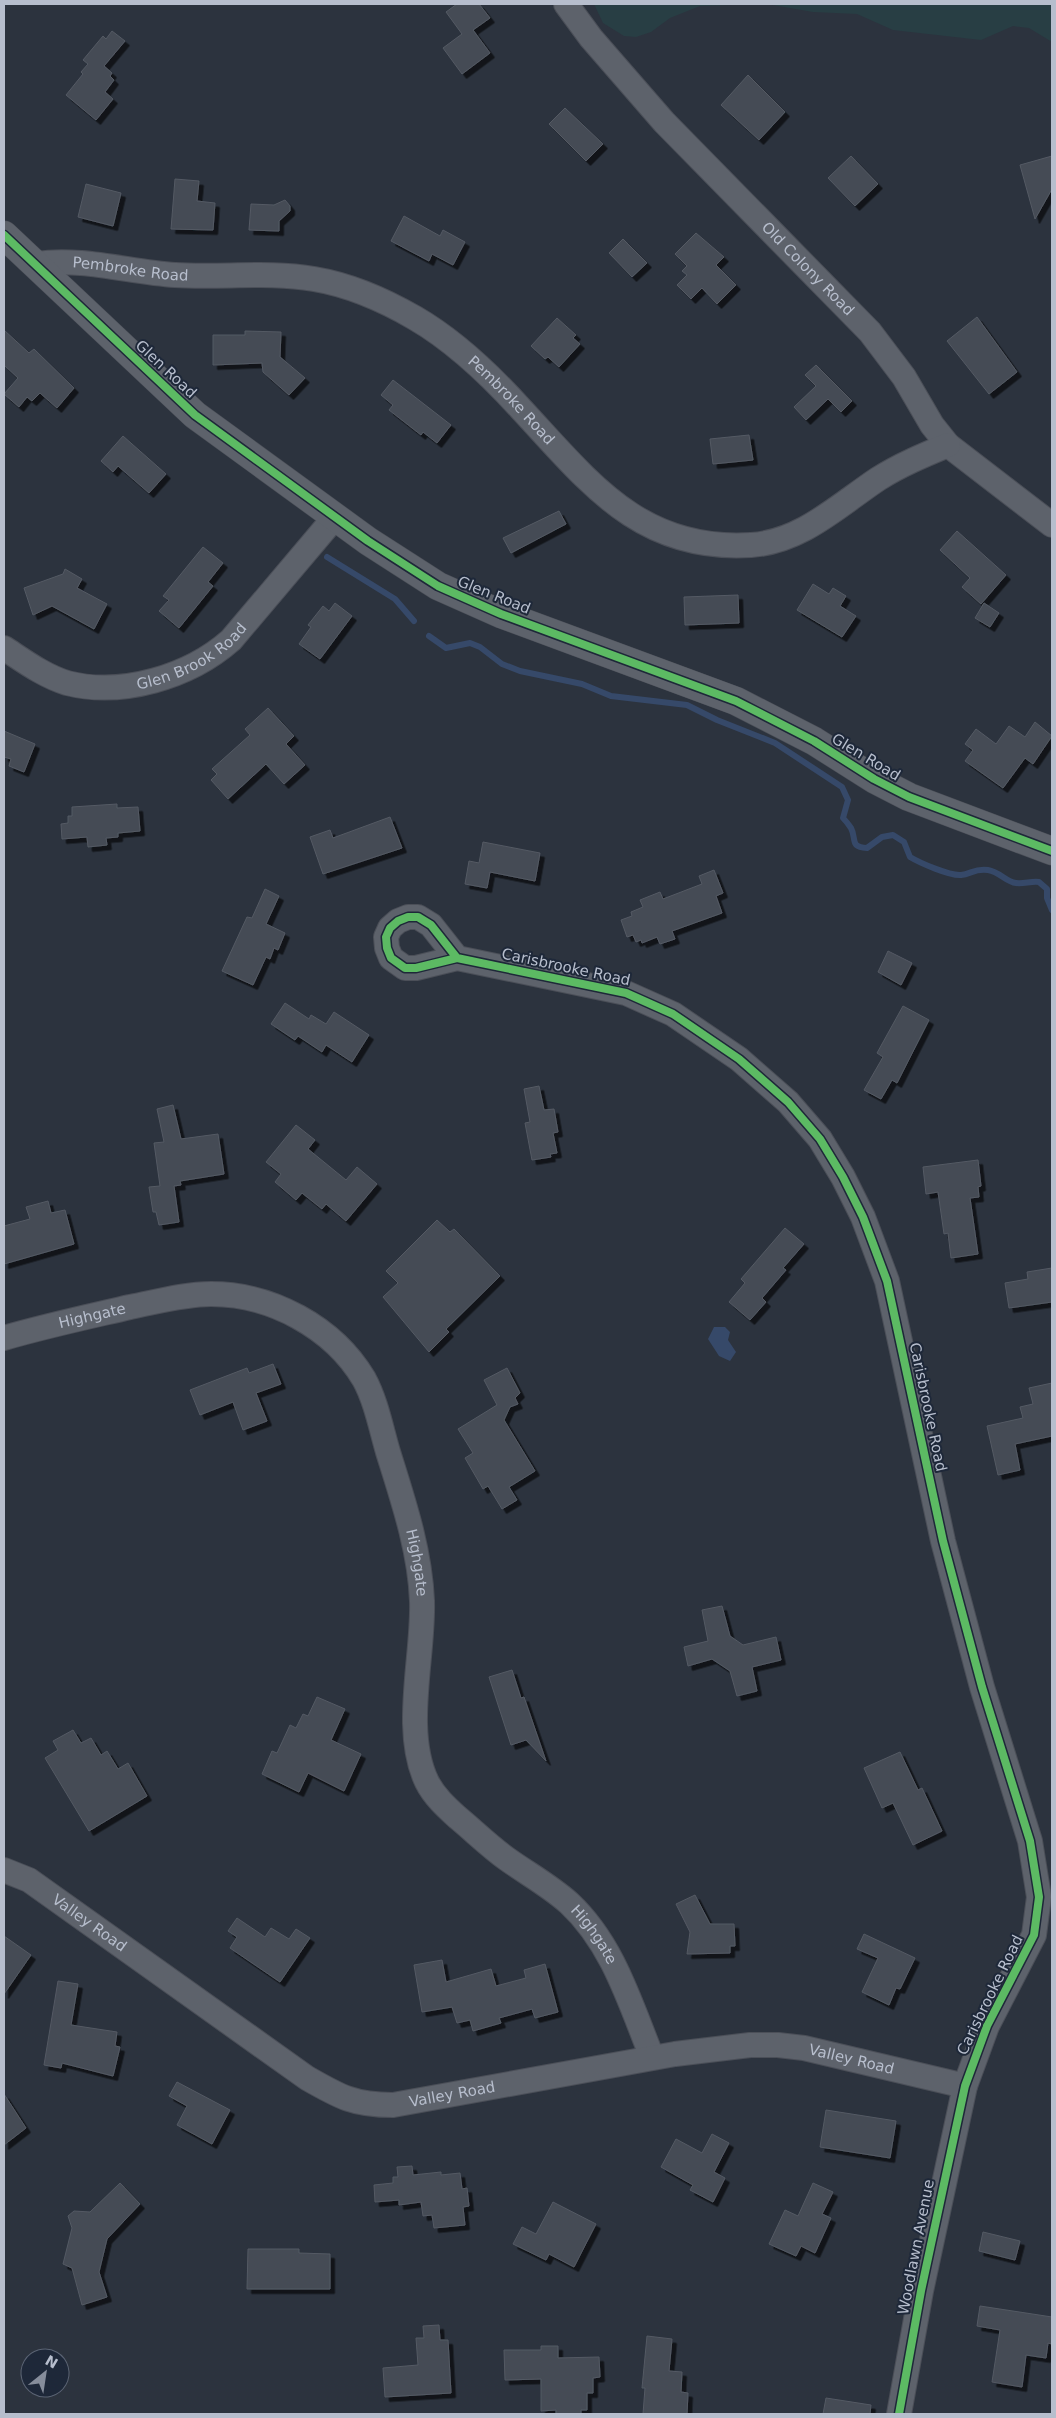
<svg xmlns="http://www.w3.org/2000/svg" width="1056" height="2418" font-family="'DejaVu Sans',sans-serif">
  <style>
    .green { fill: #283e44 }
    .water { fill: #364969 }
    .lines { fill: none; stroke-linecap: round; stroke-linejoin: round }
    .stream { stroke: #364969; stroke-width: 6 }
    .building { fill: #454b54; stroke: #545a64; filter: url(#shadow) }
    .minor-casing { stroke: #4b4f58; stroke-width: 26 }
    .tertiary-casing { stroke: #4b4f58; stroke-width: 29 }
    .minor { stroke: #5d626b; stroke-width: 24 }
    .tertiary { stroke: #5d626b; stroke-width: 28 }
    .cycleway-casing { stroke: #1e2839; stroke-width: 11 }
    .cycleway { stroke: #5cba63; stroke-width: 8 }
    .labels { text-anchor: middle; stroke-width: 4; stroke-linejoin: round; paint-order: stroke }
    .street-label { font-size: 15px; fill: #b7becd; stroke: #1e2839 }
  </style>
  <defs>
    <filter id="shadow"><feDropShadow dx="4.5" dy="4.5" stdDeviation="0" flood-color="#0009"/></filter>
  </defs>
  <rect width="100%" height="100%" fill="#2c333e"/>
  <path class="green" d="M594 4H1052V42L1029 28 1013 26 981 40 893 30 857 14 813 12 767 4 700 6 670 18 651 32 636 37 624 36 603 23Z"/>
  <path class="water" d="M714 1327H725L730 1332 728 1340 736 1352 730 1361 719 1356 708 1339Z"/>
  <g class="lines">
    <path class="stream" d="M327 557 395 599 414 621
      M429 636 446 648 470 643 480 647 502 664 520 671 582 684 611 696 687 705 717 720 775 743 842 787 848 800 843 818C846 821 849 825 851 828 857 839 849 847 867 848L882 837 893 835 904 842 910 857C920 863 950 876 961 875 971 874 975 868 988 870 1000 872 1006 882 1016 883 1024 884 1031 881 1039 882L1047 889V898L1052 910"/>
  </g>
  <path class="building" d="M457 4H479L490 18 473 30 490 53 462 74 443 48 462 34 446 12Z
    M112 31 125 41 104 66 112 73 110 76 114 80 105 92 113 99 96 120 66 95 83 74 81 72 88 64 83 60 103 36 106 39Z
    M748 75 785 112 759 140 721 105Z
    M565 108 603 144 586 161 549 124Z
    M851 156 878 184 855 206 828 178Z
    M1052 156V189L1035 219 1020 165Z
    M175 179 199 181 197 201 215 203 213 230 171 229Z
    M86 184 121 193 113 226 78 217Z
    M285 200 290 206V211L279 221V231L249 230 251 204 274 205Z
    M404 216 440 236 443 230 465 242 453 265 432 254 429 261 391 241Z
    M696 233 724 257 716 265 736 285 717 304 702 288 691 299 677 285 687 275 682 271 687 266 675 254Z
    M623 239 647 263 632 277 609 253Z
    M977 317 1017 372 989 394 947 341Z
    M557 318 576 335 573 338 580 344 559 367 548 357 545 359 531 346Z
    M4 330 29 353 34 349 74 388 57 408 40 393 32 401 27 397 19 407 4 394 18 378 4 365Z
    M245 331 281 332 280 357 305 378 289 395 263 372 262 363 213 365V335H245Z
    M816 365 852 401 841 412 828 399 806 420 794 407 816 386 805 375Z
    M393 380 451 425 437 443 423 432 421 435 389 410 393 405 381 395Z
    M749 435 753 460 713 464 710 439Z
    M123 436 166 474 149 493 118 466 113 472 101 461Z
    M559 511 566 524 511 553 503 538Z
    M957 531 1006 575 981 604 962 587 970 578 940 550Z
    M203 547 223 563 208 582 213 586 179 628 159 611 169 600 163 596Z
    M65 569 82 579 77 588 107 604 94 629 52 606 33 615 24 588 63 574Z
    M813 584 829 594 833 588 846 596 840 606 856 616 842 637 797 610Z
    M738 595 739 623 685 625 684 597Z
    M335 603 352 616 320 659 299 644 311 627 308 625 323 606 329 611Z
    M984 603 999 613 990 627 975 618Z
    M268 708 294 736 286 744 305 765 284 784 266 764 228 799 211 780 217 774 212 769 250 735 245 729Z
    M1035 722 1052 736 1033 764 1025 758 1003 788 965 761 973 750 965 744 976 729 996 744 1009 726 1025 737Z
    M4 731 35 744 24 772 9 766 11 759 4 757Z
    M117 804V808L138 807 140 831 118 833V837L106 838 107 845 88 847 87 837 62 839 61 824 68 823V816H72V807Z
    M390 817 402 848 323 874 310 837 330 830 333 838Z
    M483 842 540 853 535 881 490 872 487 888 465 884 469 861 479 863Z
    M714 870 723 893 716 896 722 913 672 931 675 939 660 944 657 937 642 943 641 940 636 942 633 935 627 937 621 920 632 916 631 912 643 907 640 900 660 892 663 899 702 884 699 876Z
    M265 889 279 896 266 924 285 933 278 950 274 948 270 959 266 957 253 985 222 971 247 917 252 918Z
    M888 951 912 963 901 985 878 972Z
    M285 1003 309 1019 311 1015 326 1024 334 1012 369 1035 352 1062 326 1045 322 1052 298 1036 295 1040 271 1024Z
    M903 1006 929 1020 897 1083 892 1080 881 1099 864 1090 883 1057 877 1053Z
    M539 1086 544 1110 554 1109 558 1132 553 1133 557 1153 550 1154 551 1157 532 1160 525 1123 530 1122 524 1089Z
    M173 1105 181 1139 218 1134 224 1174 180 1181 181 1185 174 1186 179 1222 159 1225 156 1212H153L149 1187 160 1186 154 1143 164 1142 157 1109Z
    M296 1125 315 1140 308 1149 346 1180 357 1167 377 1184 346 1221 326 1204 322 1209 302 1193 296 1200 275 1182 281 1174 266 1162Z
    M978 1160 981 1186 978 1187 979 1197 970 1198 978 1254 951 1258 948 1233 944 1234 938 1192 926 1194 923 1167Z
    M48 1201 51 1213 65 1210 74 1244 4 1264V1226L30 1219 26 1207Z
    M437 1220 450 1232 454 1229 500 1276 446 1329 449 1332 429 1352 383 1297 398 1283 386 1271Z
    M785 1228 804 1244 783 1268 786 1270 762 1298 766 1302 750 1320 729 1302 745 1283 741 1279Z
    M1052 1268V1302L1009 1308 1005 1283 1028 1279 1027 1272Z
    M273 1364 281 1384 256 1393 267 1421 243 1430 233 1402 200 1415 190 1390 247 1368 249 1373Z
    M507 1368 520 1393 515 1398 518 1404 510 1407 504 1420 535 1471 509 1487 517 1500 502 1509 488 1486 483 1489 465 1458 473 1453 458 1429 497 1405 484 1380Z
    M1052 1383V1436L1015 1444 1020 1470 998 1475 987 1426 1023 1418 1020 1407 1033 1404 1029 1388Z
    M722 1606 730 1636 743 1645 776 1637 781 1660 752 1667 757 1691 737 1696 730 1671 712 1659 688 1666 684 1647 708 1641 702 1610Z
    M512 1670 521 1698 524 1697 546 1761 526 1740 511 1745 489 1677Z
    M317 1697 345 1709 331 1740 361 1754 344 1791 308 1773 299 1792 262 1774 272 1751 277 1753 290 1725 296 1728 303 1714 308 1716Z
    M73 1730 81 1743 91 1738 101 1755 107 1751 118 1769 128 1763 147 1796 89 1831 45 1758 58 1750 53 1741Z
    M900 1752 918 1790 922 1788 942 1831 913 1845 893 1803 882 1808 864 1768Z
    M695 1895 710 1924H734L735 1946H730V1953L687 1954 690 1932 676 1904Z
    M237 1918 265 1937 271 1928 289 1939 296 1929 310 1938 280 1982 230 1948 237 1937 228 1931Z
    M864 1934 915 1958 900 1989 896 1988 889 2005 862 1992 878 1958 857 1949Z
    M4 1936 31 1955 4 1994Z
    M442 1960 446 1982 491 1969 496 1986 526 1978 524 1970 545 1964 558 2012 535 2018 532 2009 499 2018 501 2023 473 2031 470 2020 457 2023 452 2007 422 2012 414 1965Z
    M58 1981 78 1984 71 2025 117 2032 115 2046 120 2047 113 2076 62 2063 61 2068 44 2065Z
    M177 2082 230 2110 212 2144 177 2125 187 2106 169 2096Z
    M4 2094 26 2128 4 2145Z
    M826 2110 896 2121 890 2158 820 2147Z
    M712 2134 729 2143 714 2172 725 2178 713 2202 690 2190 693 2185 661 2167 676 2139 702 2153Z
    M412 2166 413 2175 441 2172V2175L460 2173 462 2189 467 2188 469 2206 463 2207 465 2225 434 2228 432 2215 423 2216 421 2202 399 2205V2200L375 2202 374 2185 393 2183V2177H398L397 2167Z
    M120 2183 140 2204 107 2239 99 2272 107 2297 82 2305 72 2268 63 2264 72 2228 68 2216 74 2211 90 2212Z
    M813 2183 833 2192 822 2214 831 2218 815 2253 801 2246 796 2256 769 2244 785 2210 798 2216Z
    M553 2202 596 2224 574 2267 549 2254 546 2260 513 2244 522 2227 536 2234Z
    M983 2232 1020 2241 1015 2260 979 2251Z
    M248 2249H299V2253L330 2254V2289H247Z
    M980 2306 1052 2317V2344L1048 2343 1046 2358 1026 2355 1022 2387 992 2382 1000 2330 977 2326Z
    M439 2325 440 2340H448L451 2393 385 2397 383 2368 418 2365 416 2338H424L423 2326Z
    M647 2336 672 2339 669 2371 682 2372 681 2392 688 2393 687 2414H643L645 2388H642Z
    M541 2346H558V2358L599 2357 600 2377 593 2378V2393H587V2410H581V2414H556V2410L541 2411V2379L505 2380 504 2350H541Z
    M826 2398 871 2405 870 2414H823Z"/>
  <g class="lines">
    <defs>
      <g id="minor">
        <path id="s1" d="M566 4 591 38 664 122 870 332 904 377 932 425 948 445 1052 525"/>
        <path id="s2" d="M36 264C82 257 129 272 175 275 221 278 269 271 314 279 350 285 384 300 415 318 453 340 492 377 521 409 589 482 640 552 751 545 801 542 839 505 878 479 900 465 924 455 948 445"/>
        <path id="s3" d="M4 648C24 661 44 676 67 683 122 697 189 677 231 640L335 517"/>
        <path d="M457 958 431 925 418 917H408L398 921 390 928 386 937 387 948 391 958 405 968H416L457 958 626 993 673 1014 739 1059 788 1102 820 1139 843 1177 863 1217 887 1281 943 1541 982 1687 1030 1841 1039 1897 1034 1935 987 2026 965 2086 921 2291 899 2414"/>
        <path id="s4" d="M4 1338C45 1326 87 1317 130 1307 156 1302 184 1294 211 1294 271 1294 333 1327 364 1379 376 1401 381 1428 388 1452 403 1500 420 1550 422 1601 424 1655 402 1731 427 1782 434 1796 446 1807 457 1817 474 1831 489 1846 507 1859 528 1874 550 1886 569 1903 613 1944 630 2003 652 2057"/>
        <path id="s5" d="M4 1870 29 1880 307 2078C340 2097 354 2105 393 2105L675 2054 750 2045H778L804 2048 965 2086"/>
      </g>
      <path id="tertiary" d="M4 235 195 415 368 541 438 586 501 614 736 701 814 741 874 779 909 797 1052 851"/>
    </defs>
    <use href="#minor" class="minor-casing"/>
    <use href="#tertiary" class="tertiary-casing"/>
    <use href="#minor" class="minor"/>
    <use href="#tertiary" class="tertiary"/>
    <defs>
      <path id="cycleway" d="M4 235 195 415 368 541 438 586 501 614 736 701 814 741 874 779 909 797 1052 851
        M457 958 431 925 418 917H408L398 921 390 928 386 937 387 948 391 958 405 968H416L457 958 626 993 673 1014 739 1059 788 1102 820 1139 843 1177 863 1217 887 1281 943 1541 982 1687 1030 1841 1039 1897 1034 1935 987 2026 965 2086 921 2291 899 2414"/>
    </defs>
    <use href="#cycleway" class="cycleway-casing"/>
    <use href="#cycleway" class="cycleway"/>
  </g>
  <g class="labels">
    <g class="street-label">
      <text dy="5" stroke="none"><textPath href="#s1" startOffset="359">Old Colony Road</textPath></text>
      <text dy="5" stroke="none"><textPath href="#s2" startOffset="95">Pembroke Road</textPath></text>
      <text transform="translate(166 369) rotate(43)" y="5">Glen Road</text>
      <text dy="5" stroke="none"><textPath href="#s2" startOffset="515">Pembroke Road</textPath></text>
      <text transform="translate(494 595) rotate(22)" y="5">Glen Road</text>
      <text dy="5" stroke="none"><textPath href="#s3" startOffset="205">Glen Brook Road</textPath></text>
      <text transform="translate(866 757) rotate(31)" y="5">Glen Road</text>
      <text transform="translate(566 967) rotate(12)" y="5">Carisbrooke Road</text>
      <text dy="5" stroke="none"><textPath href="#s4" startOffset="91">Highgate</textPath></text>
      <text transform="translate(928 1407) rotate(78)" y="5">Carisbrooke Road</text>
      <text dy="5" stroke="none"><textPath href="#s4" startOffset="586">Highgate</textPath></text>
      <text dy="5" stroke="none"><textPath href="#s5" startOffset="101">Valley Road</textPath></text>
      <text dy="5" stroke="none"><textPath href="#s4" startOffset="1036">Highgate</textPath></text>
      <text transform="translate(990 1995) rotate(-64)" y="5">Carisbrooke Road</text>
      <text dy="5" stroke="none"><textPath href="#s5" startOffset="925">Valley Road</textPath></text>
      <text dy="5" stroke="none"><textPath href="#s5" startOffset="520">Valley Road</textPath></text>
      <text transform="translate(916 2247) rotate(-79)" y="5">Woodlawn Avenue</text>
    </g>
  </g>
  <rect width="1056" height="2418" fill="none" stroke="#b7becd" stroke-width="10"/>
  <g transform="translate(45 2373) rotate(30)"><circle r="24" fill="#1e2839" stroke="#5b6474"/>
  <path d="M0-4L9 19L0 12L-9 19Z" fill="#868d9b"/>
  <text y="-8" font-size="14" font-weight="bold" text-anchor="middle" fill="#b7becd">N</text>
  </g>
</svg>
